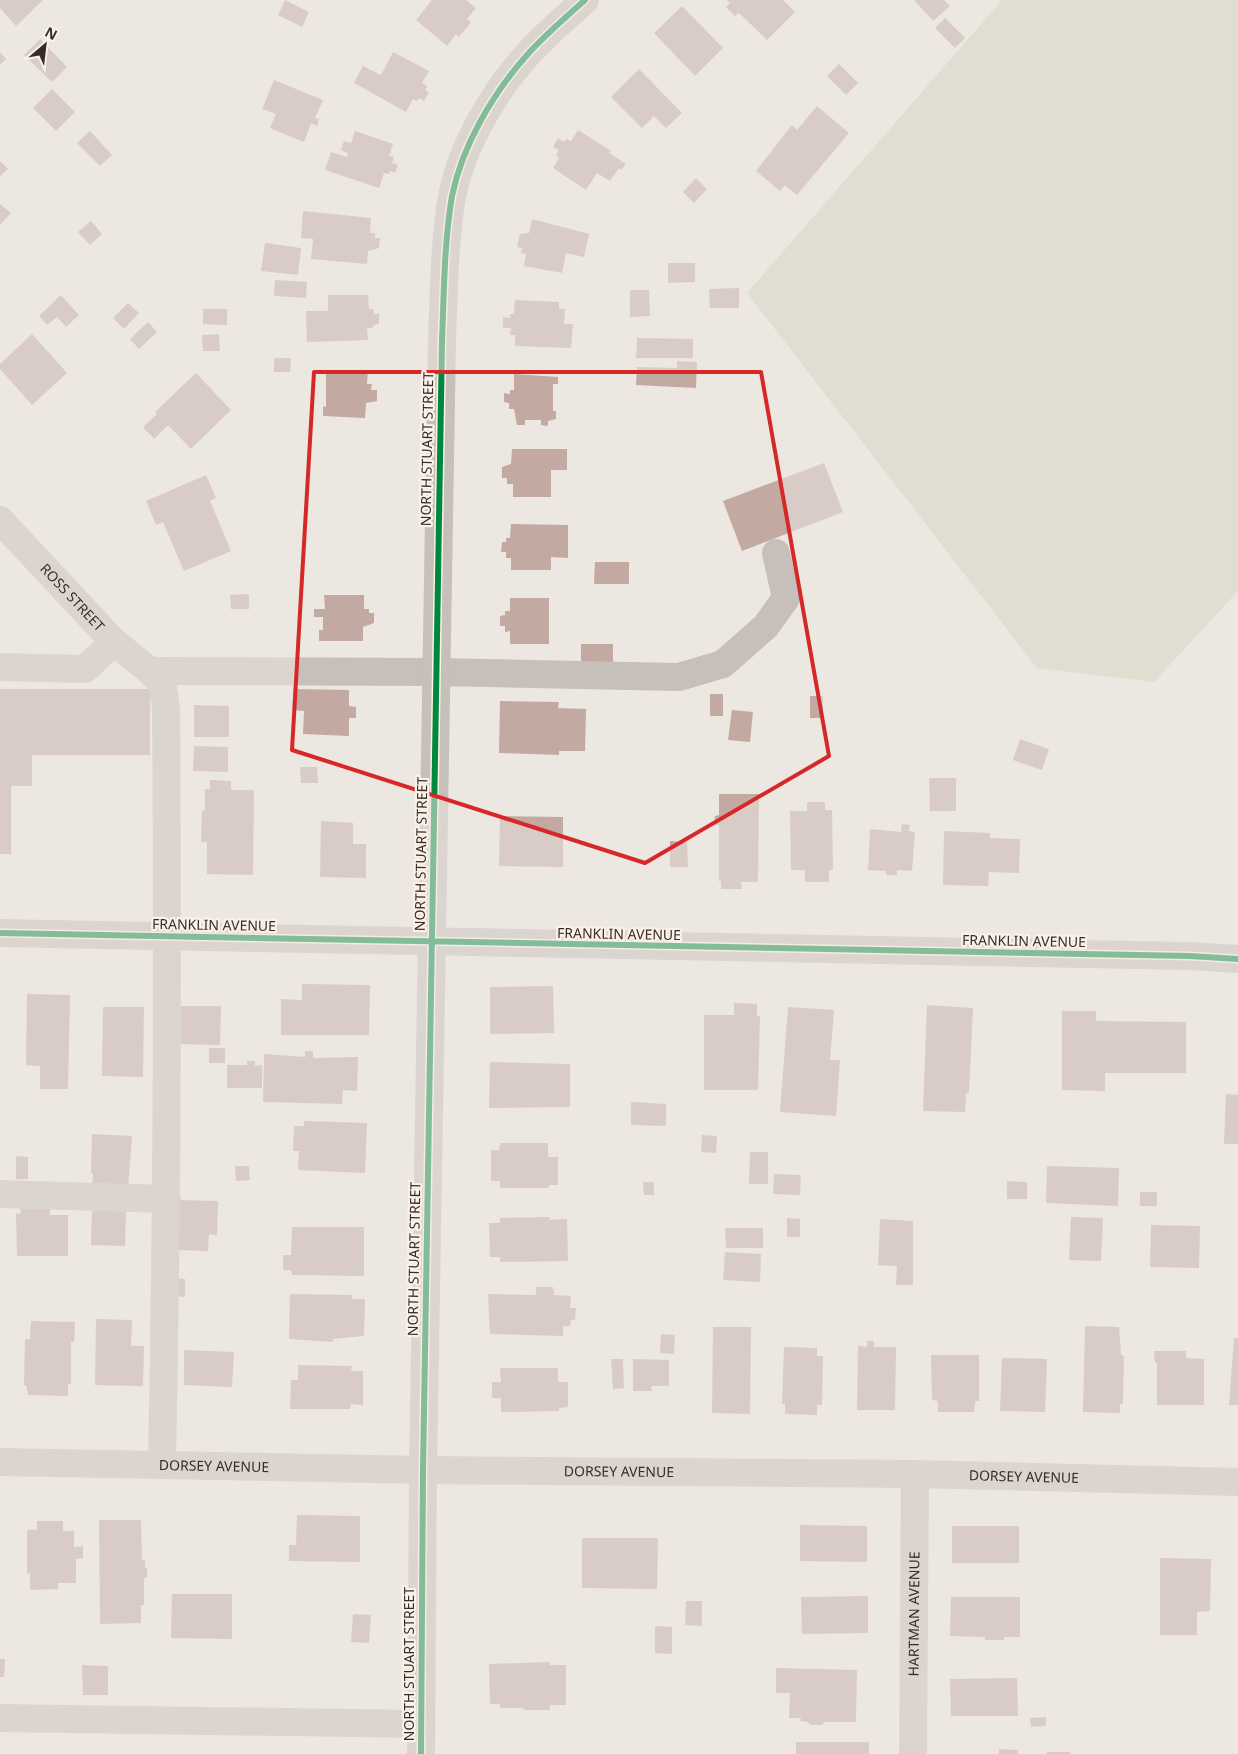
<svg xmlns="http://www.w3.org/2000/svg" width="1238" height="1754" font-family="'Noto Sans',sans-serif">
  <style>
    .green { fill: #cfd3ba }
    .building { fill: #c2a9a2 }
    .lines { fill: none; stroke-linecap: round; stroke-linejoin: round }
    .minor { stroke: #c7bfb9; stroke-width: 28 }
    .cycleway-casing { stroke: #faf1e8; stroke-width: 9 }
    .cycleway { stroke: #00873e; stroke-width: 6 }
    .marked { fill: none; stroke: #d62828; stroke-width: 4; stroke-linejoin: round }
    .labels { text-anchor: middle; stroke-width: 4.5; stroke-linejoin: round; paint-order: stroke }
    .street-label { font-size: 14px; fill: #382c28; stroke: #faf1e8 }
  </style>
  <rect width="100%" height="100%" fill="#ede7e1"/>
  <path class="green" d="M1002 0H1238V591L1154 682 1037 668 747 293Z"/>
  <path class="building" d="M0 0H43L16 26 0 8Z
    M285 0 309 12 302 27 278 15Z
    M432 0H466L476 8 467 19 471 22 459 37 456 34 447 46 416 20Z
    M727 0H783L795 12 767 40 739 13 735 16 726 7 730 3Z
    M914 0H944L950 6 933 21Z
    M682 6 723 48 695 76 654 33Z
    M945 18 965 38 955 48 935 28Z
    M40 39 67 67 52 82 24 55Z
    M0 52 6 59 0 65Z
    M393 52 429 71 422 83 427 86 425 90 429 92 424 101 419 98 417 101 413 99 406 112 354 83 363 66 381 75Z
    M839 64 858 83 846 95 827 76Z
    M639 69 682 113 666 128 654 116 642 128 611 97Z
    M274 80 323 100 315 118 319 119 317 126 311 123 304 142 270 128 276 114 262 109Z
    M52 89 75 112 56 131 33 108Z
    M817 106 849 133 797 195 785 185 780 191 756 171 792 125 797 130Z
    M578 130 611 151 609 153 626 164 621 170 619 168 610 181 597 173 586 190 553 168 559 158 556 155 559 150 553 147 558 138 564 142 566 139 571 141Z
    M90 131 112 155 100 166 77 143Z
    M355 131 393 144 389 156 394 157 392 163 398 165 395 173 390 171 389 174 384 173 379 188 325 170 331 152 347 157 348 153 341 150 344 141 351 143Z
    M0 161 8 169 0 176Z
    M696 178 707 189 694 203 683 192Z
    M0 204 11 213 0 225Z
    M303 211 371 218 370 233H375V238H380L379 248 368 251 367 264 311 259 313 239 301 238Z
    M532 219 589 234 584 257 566 253 562 273 524 266 526 254 521 253 522 248 517 247 520 234 529 233Z
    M91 221 102 234 90 245 78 232Z
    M265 243 301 248 298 275 261 271Z
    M668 263H695V282L668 283Z
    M275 280 307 282 306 298 274 296Z
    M739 288V308H710L709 289Z
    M630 290H649L650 316 630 317Z
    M61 295 79 315 66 327 57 317 47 325 39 316Z
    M328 295H368L369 309H373L374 314H379V324L373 325V328H367L368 340 307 342 306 311H328Z
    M515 300 559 302V309H565L564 324H573L571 348 515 346V335H510L511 328H503V317L510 318V314H514Z
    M128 303 139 313 124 329 113 318Z
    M203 309H227V325L203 324Z
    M148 322 157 332 139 349 130 339Z
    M32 334 67 373 32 405 0 369V364Z
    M219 334 220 351H203L202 335Z
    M637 338 693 339V358H636Z
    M274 358H291L290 372H274Z
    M677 361 697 362 696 388 636 385 637 367 677 368Z
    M326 370H368L367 384H372L371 390H377V401L366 403 365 418 323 416V406L326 407Z
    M196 373 231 410 191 449 168 425 154 439 143 427 157 414 155 412Z
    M514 374 558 377V384H553V411H556V419L548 421V426L541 425V420H525V425H517L514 409H509V403L504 402V393L510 394V390H514Z
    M512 449H567V470H551V497H513V484H507V478H502V467L511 464Z
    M824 463 843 512 742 551 723 501Z
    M206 475 216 498 210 501 231 551 184 571 163 522 156 525 146 501Z
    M511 524 568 525V558L551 557V570H511V558H506V552H501L502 542H506V538H510Z
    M595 562H629V584H594Z
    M249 594V609H231L230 595Z
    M324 595H364V609H369V613H374V623L363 627V641H319V630H323V617H314V609H325Z
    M510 598H549V644H510V631L505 632V626H500V616L505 615V611H510Z
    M581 644H613V664H581Z
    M0 689H150V755H32V786H11V854H0Z
    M293 689 349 690V706L356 707V718H349V736L303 734 304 711 292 710Z
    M710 694H723V716H710Z
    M810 696H823V718H810Z
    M500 701 559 702 558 708 586 709 585 751H559V755L499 753Z
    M194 705 229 706V737H194Z
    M732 710 753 712 750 742 728 740Z
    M1020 739 1049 749 1042 770 1013 760Z
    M194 746 228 747V772L193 771Z
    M300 767H317L318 783H301Z
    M929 778H956V811H930Z
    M210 780 231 781V790H254L253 875 207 874V842H201L202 810 205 811V789H210Z
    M719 794H759L758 882H741L742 889H721V881H719V825H714L715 816 719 815Z
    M807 802H825V810H832L833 870H829V882H805V870H791L790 811H807Z
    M500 816 563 817V867L499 866Z
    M321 821 353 823V844H366V878L320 877Z
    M902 824 910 825 909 831 915 832 912 871 897 870V875H886V871L868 870 870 829 901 832Z
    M944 831 990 833V838L1020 839 1019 873 989 872 988 886 943 885Z
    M670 841 687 842 688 867H670Z
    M302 984 370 985 369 1035H281V999L302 1000Z
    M553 986 554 1033 490 1034V987Z
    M27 994 70 995 68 1089H40V1066L26 1065Z
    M734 1003 757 1004V1016H760L758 1090H704V1015H734Z
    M927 1005 973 1008 969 1093H966L965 1112 923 1111Z
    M180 1006H221L220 1045 179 1044Z
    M103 1007H144L143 1077 102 1076Z
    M788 1007 834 1010 830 1060H840L836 1116 780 1112Z
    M1062 1011H1096V1021L1186 1022V1073H1105V1091L1062 1090Z
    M209 1048H225V1063H209Z
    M305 1051H313V1058L358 1057 357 1091 343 1090 342 1104 263 1102 264 1054 305 1057Z
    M247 1061H255V1066L262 1065V1088H227V1065H247Z
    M490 1062 570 1064V1107L489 1108Z
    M1226 1094 1238 1095V1144H1224Z
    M631 1102 666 1104V1126L631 1125Z
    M304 1121 367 1123 365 1173 298 1170 299 1151H293L294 1126H304Z
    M92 1134 132 1136 128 1188 92 1186 93 1174 91 1173Z
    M702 1135 717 1136 716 1153 701 1152Z
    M500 1143H548V1157H558V1185H549V1187L546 1188H500V1181H491V1150H499Z
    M750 1152H768V1184H749Z
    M16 1156 28 1157V1179H16Z
    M235 1166H249L250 1180 236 1181Z
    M1047 1166 1119 1168 1118 1206 1046 1203Z
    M774 1174 801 1175 800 1195 773 1194Z
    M1007 1181 1027 1182V1199H1007Z
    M643 1182H654V1195H644Z
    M1140 1192H1157V1206H1140Z
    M177 1200 218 1201 217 1235 209 1234 208 1251 175 1250Z
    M20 1205H50V1215H68V1256H17L16 1214 21 1213Z
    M92 1207 126 1208 125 1246 91 1245Z
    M549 1217 550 1220 567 1219 568 1261 500 1262V1257H490L489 1223H500V1218Z
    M1071 1217 1103 1218 1101 1261 1069 1260Z
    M787 1218 800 1219V1237H787Z
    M880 1219 913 1221V1285H896L897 1266 878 1265Z
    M1151 1225 1200 1226 1199 1268 1150 1267Z
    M292 1227H364V1276L292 1275 291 1270H283V1255H291Z
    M725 1228H763V1248H726Z
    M725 1252 761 1254 760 1282 723 1280Z
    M172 1278 185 1279V1297L172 1296Z
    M536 1287H553L554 1295 571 1296 570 1308H576L575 1320H571L570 1326H563V1336L490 1334 488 1294 536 1295Z
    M290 1294 352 1295V1299H365L364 1336 333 1339V1342L289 1339Z
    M96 1319 132 1320 131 1346H144L143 1386 95 1385Z
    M31 1321 75 1322 74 1342H71V1384H68V1396L28 1395 26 1385H24L25 1339H30Z
    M1085 1326 1119 1327 1121 1355 1124 1356 1123 1404H1120V1413L1083 1412Z
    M713 1327H751L750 1414 712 1413Z
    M661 1334 675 1335 674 1354 660 1353Z
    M1234 1338H1238V1405H1229Z
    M867 1341H874V1347H896L895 1410H857L858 1346 867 1347Z
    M784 1347 817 1348V1356H823L822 1405H817V1415L785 1414V1404H782Z
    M184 1350 234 1352 232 1387 184 1385Z
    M1154 1351H1186V1358L1204 1359V1405H1157V1363H1155Z
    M931 1355H979V1401H975L974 1412H938V1401L932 1400Z
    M1002 1358 1047 1359 1045 1412 1000 1411Z
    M611 1359H623L624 1388 613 1389Z
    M633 1359 669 1360V1386H651L652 1391H633Z
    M298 1365 352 1366 351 1371H363V1405L351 1404 350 1409H290L291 1380H298Z
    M500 1368H558V1382H568V1407L559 1408V1411L501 1412V1398H492V1382H501Z
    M297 1515 360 1516V1562L289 1561V1545H296Z
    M99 1520H141L142 1560H145V1568H147V1578H144V1605H141V1623L100 1624Z
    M37 1521H63V1531H74V1547L83 1546V1558L76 1559V1583H58V1589L30 1590V1573L27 1574V1530H37Z
    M800 1525 867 1526V1562L800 1561Z
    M952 1526H1019V1563H952Z
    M582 1538H658L657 1589 582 1588Z
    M1160 1558 1211 1559 1210 1611 1197 1612V1635H1160Z
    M172 1594H232V1639L171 1638Z
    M868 1596V1633L802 1634 801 1597Z
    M951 1597H1020V1637H1004V1640H985V1637L950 1636Z
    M686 1601H702V1626L685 1625Z
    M353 1614 371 1615 369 1643 351 1642Z
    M655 1626 672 1627V1654L655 1653Z
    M0 1659H5L4 1677H0Z
    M550 1662V1665H566V1705H550V1710H524V1708H500V1704H490L489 1664Z
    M82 1665 108 1666V1695H83Z
    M776 1668 857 1670 856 1722H824L822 1725H811L807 1722 800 1721 801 1718H789L790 1693H776Z
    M1017 1678 1018 1716H951L950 1679Z
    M1046 1717V1726L1031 1727 1030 1718Z
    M796 1742H869V1754H796Z
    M999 1749 1018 1750V1754H999Z
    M1047 1752H1070V1754H1047Z"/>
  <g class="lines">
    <g class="minor">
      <path id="s1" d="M0 520 114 642 150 671 162 683 166 707C168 960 167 1212 162 1465"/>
      <path d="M0 667 85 669 114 642"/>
      <path d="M150 671 437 672 679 677 723 664 766 626 786 598 776 553"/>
      <path d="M0 933 1190 956 1238 959"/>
      <path d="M0 1194 167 1199"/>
      <path id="s2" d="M0 1462 423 1470 915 1474 1238 1482"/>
      <path d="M0 1718 421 1724"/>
      <path d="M421 1754 423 1470 442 341C444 293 444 243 452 196 462 146 493 93 527 55 544 36 565 18 585 0"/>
      <path id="s3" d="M913 1754 915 1474"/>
    </g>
    <defs>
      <path id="cycleway" d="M0 933 1190 956 1238 959
        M421 1754 423 1470 442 341C444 293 444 243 452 196 462 146 493 93 527 55 544 36 565 18 585 0"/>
    </defs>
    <use href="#cycleway" class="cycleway-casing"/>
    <use href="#cycleway" class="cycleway"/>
  </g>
  <path d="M0 0H1238V1754H0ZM314 372H761L829 756 645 863 292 750Z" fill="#ede7e1" fill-opacity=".55" fill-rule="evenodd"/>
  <path class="marked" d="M314 372H761L829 756 645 863 292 750Z"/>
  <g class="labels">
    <g class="street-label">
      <text transform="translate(427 449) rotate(-89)" y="5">NORTH STUART STREET</text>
      <text dy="5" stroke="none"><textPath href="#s1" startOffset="106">ROSS STREET</textPath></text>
      <text transform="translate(421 854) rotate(-89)" y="5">NORTH STUART STREET</text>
      <text transform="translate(214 925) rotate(1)" y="5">FRANKLIN AVENUE</text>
      <text transform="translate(619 934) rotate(1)" y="5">FRANKLIN AVENUE</text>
      <text transform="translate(1024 941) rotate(1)" y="5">FRANKLIN AVENUE</text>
      <text transform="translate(414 1259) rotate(-89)" y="5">NORTH STUART STREET</text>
      <text dy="5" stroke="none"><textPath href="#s2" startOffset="214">DORSEY AVENUE</textPath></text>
      <text dy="5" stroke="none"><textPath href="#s2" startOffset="619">DORSEY AVENUE</textPath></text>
      <text dy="5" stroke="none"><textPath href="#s2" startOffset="1024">DORSEY AVENUE</textPath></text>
      <text dy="5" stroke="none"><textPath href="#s3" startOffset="140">HARTMAN AVENUE</textPath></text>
      <text transform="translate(409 1664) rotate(-90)" y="5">NORTH STUART STREET</text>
    </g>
  </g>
  <g transform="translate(45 45) rotate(28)" stroke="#faf1e8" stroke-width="4" paint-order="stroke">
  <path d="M0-4L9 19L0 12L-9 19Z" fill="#382c28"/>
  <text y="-8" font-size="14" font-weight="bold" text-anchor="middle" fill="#382c28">N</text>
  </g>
</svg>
